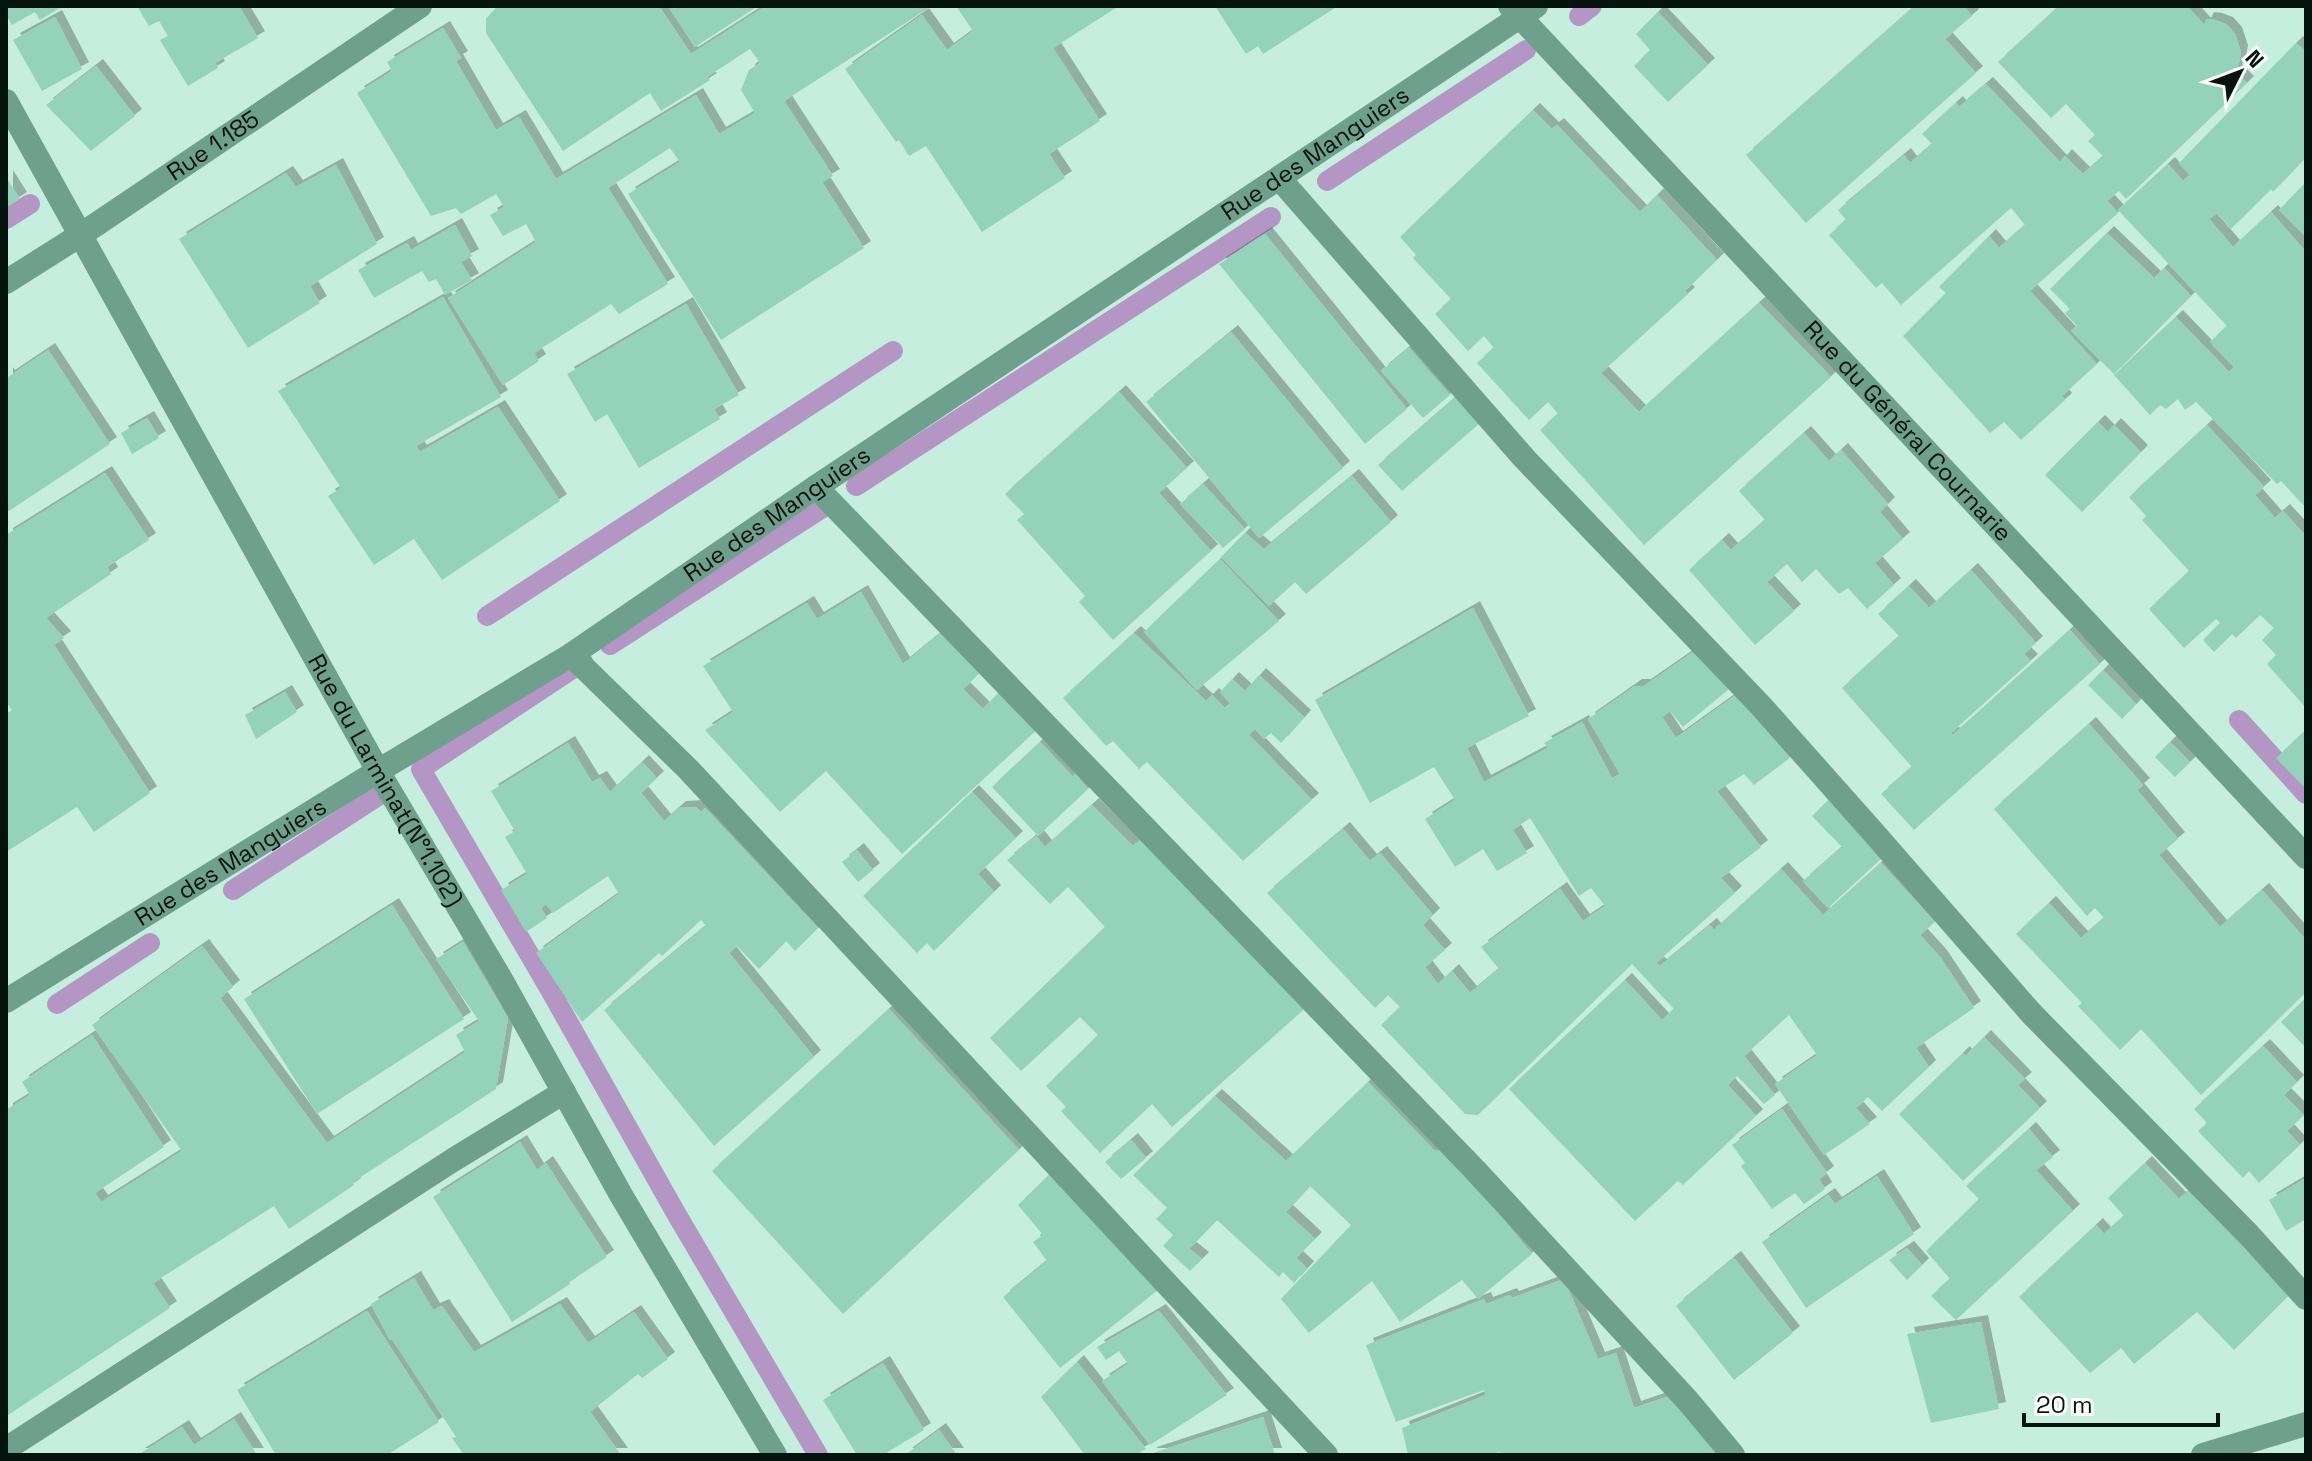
<svg xmlns="http://www.w3.org/2000/svg" width="2312" height="1461" font-family="'Space Grotesk',sans-serif">
  <style>
    .lines { fill: none; stroke-linecap: round; stroke-linejoin: round }
    .stream { stroke: #b396c3; stroke-width: 20 }
    .building { fill: #95d2bc; filter: url(#shadow) }
    .street { stroke: #6fa08e; stroke-width: 24 }
    .labels { text-anchor: middle; stroke-width: 7; stroke-linejoin: round; paint-order: stroke }
    .street-label { font-size: 24px; fill: #06140f; stroke: #fff }
  </style>
  <defs>
    <filter id="shadow"><feDropShadow dx="7" dy="-7" stdDeviation="0" flood-color="#0004"/></filter>
  </defs>
  <rect width="100%" height="100%" fill="#c6eede"/>
  <g class="lines">
    <path class="stream" d="M1579 16 1592 6
      M1327 181 1526 50
      M6 219 30 204
      M856 486 1271 217
      M487 616 893 351
      M610 645 827 505
      M2239 720 2306 794
      M421 769 583 662
      M422 771 549 988 677 1215 818 1455
      M233 890 384 792
      M57 1004 150 943"/>
  </g>
  <path class="building" d="M6 6H63L40 20 35 12 12 25 6 15Z
    M137 6H244L240 8 258 38 215 63 218 68 188 86 160 40 168 36 159 21 149 26Z
    M504 6H517L524 9 529 6H659L691 54 766 6H932L784 101 833 176 822 182 864 248 721 340 628 194 680 162 670 148 608 188 668 284 619 314 611 304 534 353 539 361 503 385 448 298 536 242 526 224 503 236 490 215 504 207 496 194 461 214 456 208 431 216 357 93 392 71 387 62 443 28 461 58 456 61 496 130 519 117 556 179 696 95 719 134 755 113 741 90 749 70 760 63 750 49 707 77 710 80 661 111 650 93 563 151 486 33V19L491 13 496 8Z
    M668 6H758L695 47Z
    M956 6H1119L1053 48 1100 121 1049 154 1065 178 982 232 926 146 909 156 899 140 896 142 845 69 922 15 947 50 973 31Z
    M1215 6H1338L1263 54 1258 46 1246 54Z
    M1915 6H1964L1972 16 1945 39 1976 73 1806 223 1746 155Z
    M2059 6H2187L2204 25 2207 19 2215 20 2226 24 2235 34 2241 52 2239 63 2235 71 2247 83 2126 199 2119 191 2107 201 2118 213 2030 291 2097 364 2062 396 2065 400 2021 440 2004 422 1990 433 1903 336 1946 293 1939 287 1989 236 1999 248 2025 225 2011 208 1901 305 1882 283 1876 288 1829 235 1846 220 1838 210 1904 155 1910 163 1932 144 1922 134 1956 103 1959 107 1986 84 2060 162 2065 156 2083 174 2103 156 2088 141 2095 135 2066 104 2051 118 1998 62Z
    M1658 12 1708 65 1668 102 1634 66 1650 50 1636 34Z
    M55 17 82 69 42 91 13 40Z
    M2296 43 2306 52V157L2273 192 2271 189 2231 229 2217 213 2209 219 2233 247 2271 212 2306 252V508L2281 481 2277 484 2196 402 2185 410 2178 399 2166 409 2160 405 2150 415 2114 375 2176 317 2229 372 2234 367 2210 342 2227 326 2118 210 2168 164 2183 181 2190 175 2179 163Z
    M96 66 135 116 91 151 46 105Z
    M1533 110 1552 129 1557 125 1640 212 1657 195 1717 260 1685 291 1688 294 1601 373 1639 412 1759 303 1831 377 1644 545 1540 430 1558 414 1548 402 1529 420 1477 363 1494 348 1484 336 1468 351 1435 314 1451 299 1413 258 1416 255 1400 237Z
    M336 165 377 244 310 286 320 303 248 348 179 239 286 173 296 187Z
    M6 177 20 199 6 208Z
    M2306 182V237L2279 210Z
    M455 225 472 256 461 262 472 280 445 295 436 279 429 282 422 271 374 298 358 270 407 243 411 250Z
    M2107 233 2154 278 2164 268 2191 296 2114 374 2071 331 2077 326 2065 313 2070 309 2050 289Z
    M1265 234 1407 409 1365 444 1219 264Z
    M443 297 501 397 416 446 420 452 406 460 498 407 560 501 442 580 414 539 374 565 328 496 341 488 278 391Z
    M686 304 739 395 714 409 720 419 639 468 607 414 595 422 567 374Z
    M1231 332 1343 468 1259 538 1146 402Z
    M1409 348 1450 395 1423 418 1381 371Z
    M48 350 110 444 6 513V374L8 377Z
    M1119 392 1187 468 1159 493 1211 551 1113 640 1079 602 1085 596 1017 520 1024 514 1005 494Z
    M1457 396 1480 423 1402 491 1378 465Z
    M147 418 159 438 132 454 121 433Z
    M2098 422 2108 432 2114 425 2141 452 2082 512 2045 475Z
    M2207 425 2264 487 2255 495 2275 518 2283 511 2306 536V708L2267 664 2276 655 2262 640 2274 628 2260 615 2236 638 2232 634 2214 652 2203 640 2220 623 2216 619 2184 648 2149 609 2189 571 2142 520 2146 516 2129 497Z
    M1804 433 1829 461 1841 450 1888 504 1880 512 1903 539 1875 563 1894 585 1867 609 1848 588 1839 594 1816 569 1802 582 1787 564 1767 582 1794 611 1755 645 1689 570 1722 540 1731 550 1765 520 1739 491Z
    M105 473 149 540 107 567 111 574 46 618 64 638 54 645 150 793 94 832 77 807 6 852V714L12 710 6 702V535Z
    M1352 476 1391 522 1306 594 1295 582 1269 606 1221 557 1245 533 1264 549Z
    M1203 484 1245 529 1223 548 1180 504Z
    M1220 559 1279 621 1197 690 1144 632Z
    M1971 570 2036 643 2024 654 2031 661 1951 733 1953 735 2070 630 2100 664 1914 830 1881 794 1912 767 1842 688 1899 636 1878 614 1909 586 1929 608Z
    M861 592 903 664 946 629 985 668 963 689 983 709 1001 690 1038 729 902 854 826 771 780 812 705 730 733 712 703 666 807 603 817 619Z
    M1473 608 1529 716 1467 748 1484 782 1548 748 1544 743 1582 722 1612 778 1620 774 1588 719 1635 686H1644L1696 650 1729 689 1683 727 1670 711 1662 717 1676 738 1736 695 1790 758 1754 785 1744 774 1717 791 1761 847 1721 878 1735 893 1656 963 1660 966 1710 925 1714 930 1781 869 1823 915 1881 863 1935 922 1920 935 1940 957 1974 1008 1916 1048 1929 1067 1882 1111 1868 1097 1856 1108 1870 1124 1824 1155 1775 1084 1817 1055 1789 1015 1744 1056 1775 1095 1764 1104 1737 1076 1728 1085 1756 1116 1683 1185 1678 1181 1635 1221 1509 1089 1625 980 1662 1020 1674 1009 1632 964 1478 1115 1465 1114 1381 1025 1400 1007 1388 995 1375 1008 1267 893 1343 829 1370 861 1380 853 1433 915 1423 925 1445 950 1425 967 1438 984 1452 971 1470 993 1499 969 1481 947 1560 889 1583 921 1605 906 1591 888 1579 896 1530 818 1513 830 1527 853 1497 871 1483 849 1455 867 1425 819 1455 800 1434 767 1370 803 1315 700Z
    M1134 633 1206 701 1212 695 1225 708 1230 703 1220 692 1232 679 1245 691 1259 675 1304 717 1281 743 1271 733 1264 739 1255 729 1249 735 1312 800 1243 861 1147 762 1139 769 1113 741 1106 746 1063 698Z
    M2103 670 2136 704 2122 719 2088 685Z
    M285 692 297 712 256 739 245 715Z
    M2089 724 2143 785 2137 790 2178 839 2159 855 2220 927 2262 890 2306 940V992L2201 1095 2141 1029 2120 1050 2078 1006 2082 1003 2016 934 2049 903 2081 938 2104 918 2095 908 2087 916 1994 809Z
    M2306 730V789L2276 758Z
    M1040 742 1073 777 1075 774 1088 789 1038 836 992 787Z
    M2170 742 2190 762 2175 777 2155 757Z
    M568 743 592 782 600 778 610 792 642 762 657 778 641 793 664 821 679 808 696 807 701 812 705 808 818 928 795 951 786 941 759 969 737 946 729 953 814 1057 714 1146 604 1010 706 926 701 920 662 956 659 953 582 1022 536 953 619 894 608 876 553 913 546 904 541 908 547 918 526 932 501 890 527 874 505 837 515 831 491 791Z
    M972 792 1016 838 978 874 994 892 934 951 927 943 917 953 863 896Z
    M1832 797 1883 857 1828 908 1803 881 1842 847 1812 816Z
    M1092 805 1133 846 1148 834 1309 1005 1172 1127 1152 1104 1100 1153 1061 1111 1066 1107 1046 1086 1098 1035 1080 1017 1021 1071 990 1038 1105 927 1068 887 1050 904 1007 860 1036 836 1045 847Z
    M857 850 873 870 858 882 842 862Z
    M392 905 464 1019 317 1114 244 999Z
    M463 942 508 1018 496 1089 353 1182 354 1185 289 1229 274 1206 153 1283 170 1308 8 1415 6 1413V1110L30 1095 22 1082 92 1035 164 1147 95 1193 101 1202 182 1151 92 1025 202 946 233 987 220 998 327 1143 465 1052 456 1035 479 1021 436 959Z
    M2306 998V1048L2281 1022Z
    M889 1009 1019 1150 843 1314 712 1171Z
    M1984 1037 2025 1079 2018 1085 2040 1108 1963 1181 1899 1114 1963 1053 1965 1056Z
    M2263 1046 2297 1082 2284 1095 2304 1115 2287 1131 2300 1145 2259 1183 2249 1171 2243 1178 2198 1131 2207 1123 2194 1109Z
    M1368 1082 1434 1150H1446L1532 1254 1478 1299 1462 1280 1400 1322 1372 1281 1309 1333 1281 1299 1351 1225 1310 1186 1286 1212 1315 1239 1296 1258 1307 1268 1294 1283 1283 1272 1279 1277 1217 1220 1190 1248 1182 1243 1202 1259 1190 1271 1163 1246 1173 1235 1156 1219 1167 1208 1133 1175 1215 1096 1286 1161Z
    M1782 1109 1827 1173 1819 1179 1825 1189 1804 1204 1795 1193 1772 1209 1741 1166 1745 1163 1732 1145Z
    M2029 1129 2053 1157 2036 1170 2073 1211 1956 1320 1931 1296 1950 1279 1926 1251 1979 1199 1966 1186Z
    M1131 1140 1146 1158 1121 1179 1105 1162Z
    M520 1142 537 1170 546 1163 607 1257 569 1282 570 1284 512 1322 433 1197Z
    M2145 1163 2179 1199 2193 1187 2293 1291 2234 1350 2197 1312 2134 1364 2121 1348 2090 1373 2019 1297 2096 1225 2104 1234 2124 1216 2108 1198Z
    M1049 1175 1158 1290 1060 1368 1003 1297 1047 1261 1033 1242 1043 1235 1018 1205Z
    M1877 1176 1914 1234 1806 1308 1762 1242 1828 1195 1835 1204Z
    M2306 1178V1219L2286 1231 2269 1200Z
    M1907 1248 1922 1265 1907 1280 1889 1260Z
    M1734 1258 1793 1333 1734 1380 1676 1306Z
    M414 1278 433 1310 442 1306 474 1352 560 1304 588 1343 634 1312 668 1359 642 1378 638 1374 590 1412 621 1455H464L452 1438 456 1437 392 1339 390 1340 371 1304Z
    M1564 1279 1598 1359 1616 1353 1634 1408 1675 1394 1727 1455H1500V1452L1487 1455H1408L1402 1428 1486 1395 1484 1390 1396 1422 1366 1345 1484 1299 1486 1304 1510 1295 1512 1298Z
    M367 1311 439 1422 387 1455H276L237 1390Z
    M1159 1311 1227 1395 1150 1445 1102 1381 1128 1364 1119 1351 1106 1360 1097 1347Z
    M1981 1322 1999 1409 1931 1423 1907 1334Z
    M1077 1362 1146 1449 1135 1455H1085L1041 1397Z
    M883 1363 924 1430 883 1455H857L823 1400Z
    M1263 1417 1275 1455H1150V1454Z
    M234 1419 257 1455H138L182 1427 194 1445Z
    M939 1430 957 1455H905Z"/>
  <g class="lines">
    <g class="street">
      <path id="s1" d="M1510 6 2306 857"/>
      <path id="s2" d="M6 101 378 771 502 981 621 1195 775 1455"/>
      <path d="M1279 178 1524 458 1761 706 1873 832 2031 1013 2249 1235 2306 1298"/>
      <path id="s3" d="M6 282 82 234 420 6"/>
      <path d="M816 487 1475 1170 1688 1401 1733 1455"/>
      <path d="M571 655 688 769 1326 1455"/>
      <path id="s4" d="M6 1001 378 771 571 655 816 487 1536 6"/>
      <path d="M6 1449 453 1160 564 1092"/>
      <path d="M2203 1455 2306 1424"/>
    </g>
  </g>
  <g class="labels">
    <g class="street-label">
      <text dy="8" stroke="none"><textPath href="#s3" startOffset="248">Rue 1.185</textPath></text>
      <text dy="8" stroke="none"><textPath href="#s4" startOffset="1560">Rue des Manguiers</textPath></text>
      <text dy="8" stroke="none"><textPath href="#s1" startOffset="582">Rue du Général Cournarie</textPath></text>
      <text dy="8" stroke="none"><textPath href="#s4" startOffset="912">Rue des Manguiers</textPath></text>
      <text dy="8" stroke="none"><textPath href="#s2" startOffset="778">Rue du Larminat(N°1.102)</textPath></text>
      <text dy="8" stroke="none"><textPath href="#s4" startOffset="264">Rue des Manguiers</textPath></text>
    </g>
  </g>
  <rect width="2312" height="1461" fill="none" stroke="#06140f" stroke-width="16"/>
  <g transform="translate(2240 72) rotate(48)" stroke="#ffffff" stroke-width="6" paint-order="stroke">
  <path d="M0-6L14 30L0 20L-14 30Z" fill="#06140f"/>
  <text y="-12" font-size="22" font-weight="bold" text-anchor="middle" fill="#06140f">N</text>
  </g>
  <path d="M2024 1413v12h194v-12" fill="none" stroke="#06140f" stroke-width="4"/>
  <text x="2036" y="1413" font-size="24" fill="#06140f" stroke="#ffffff" stroke-width="6" paint-order="stroke">20 m</text>
</svg>
